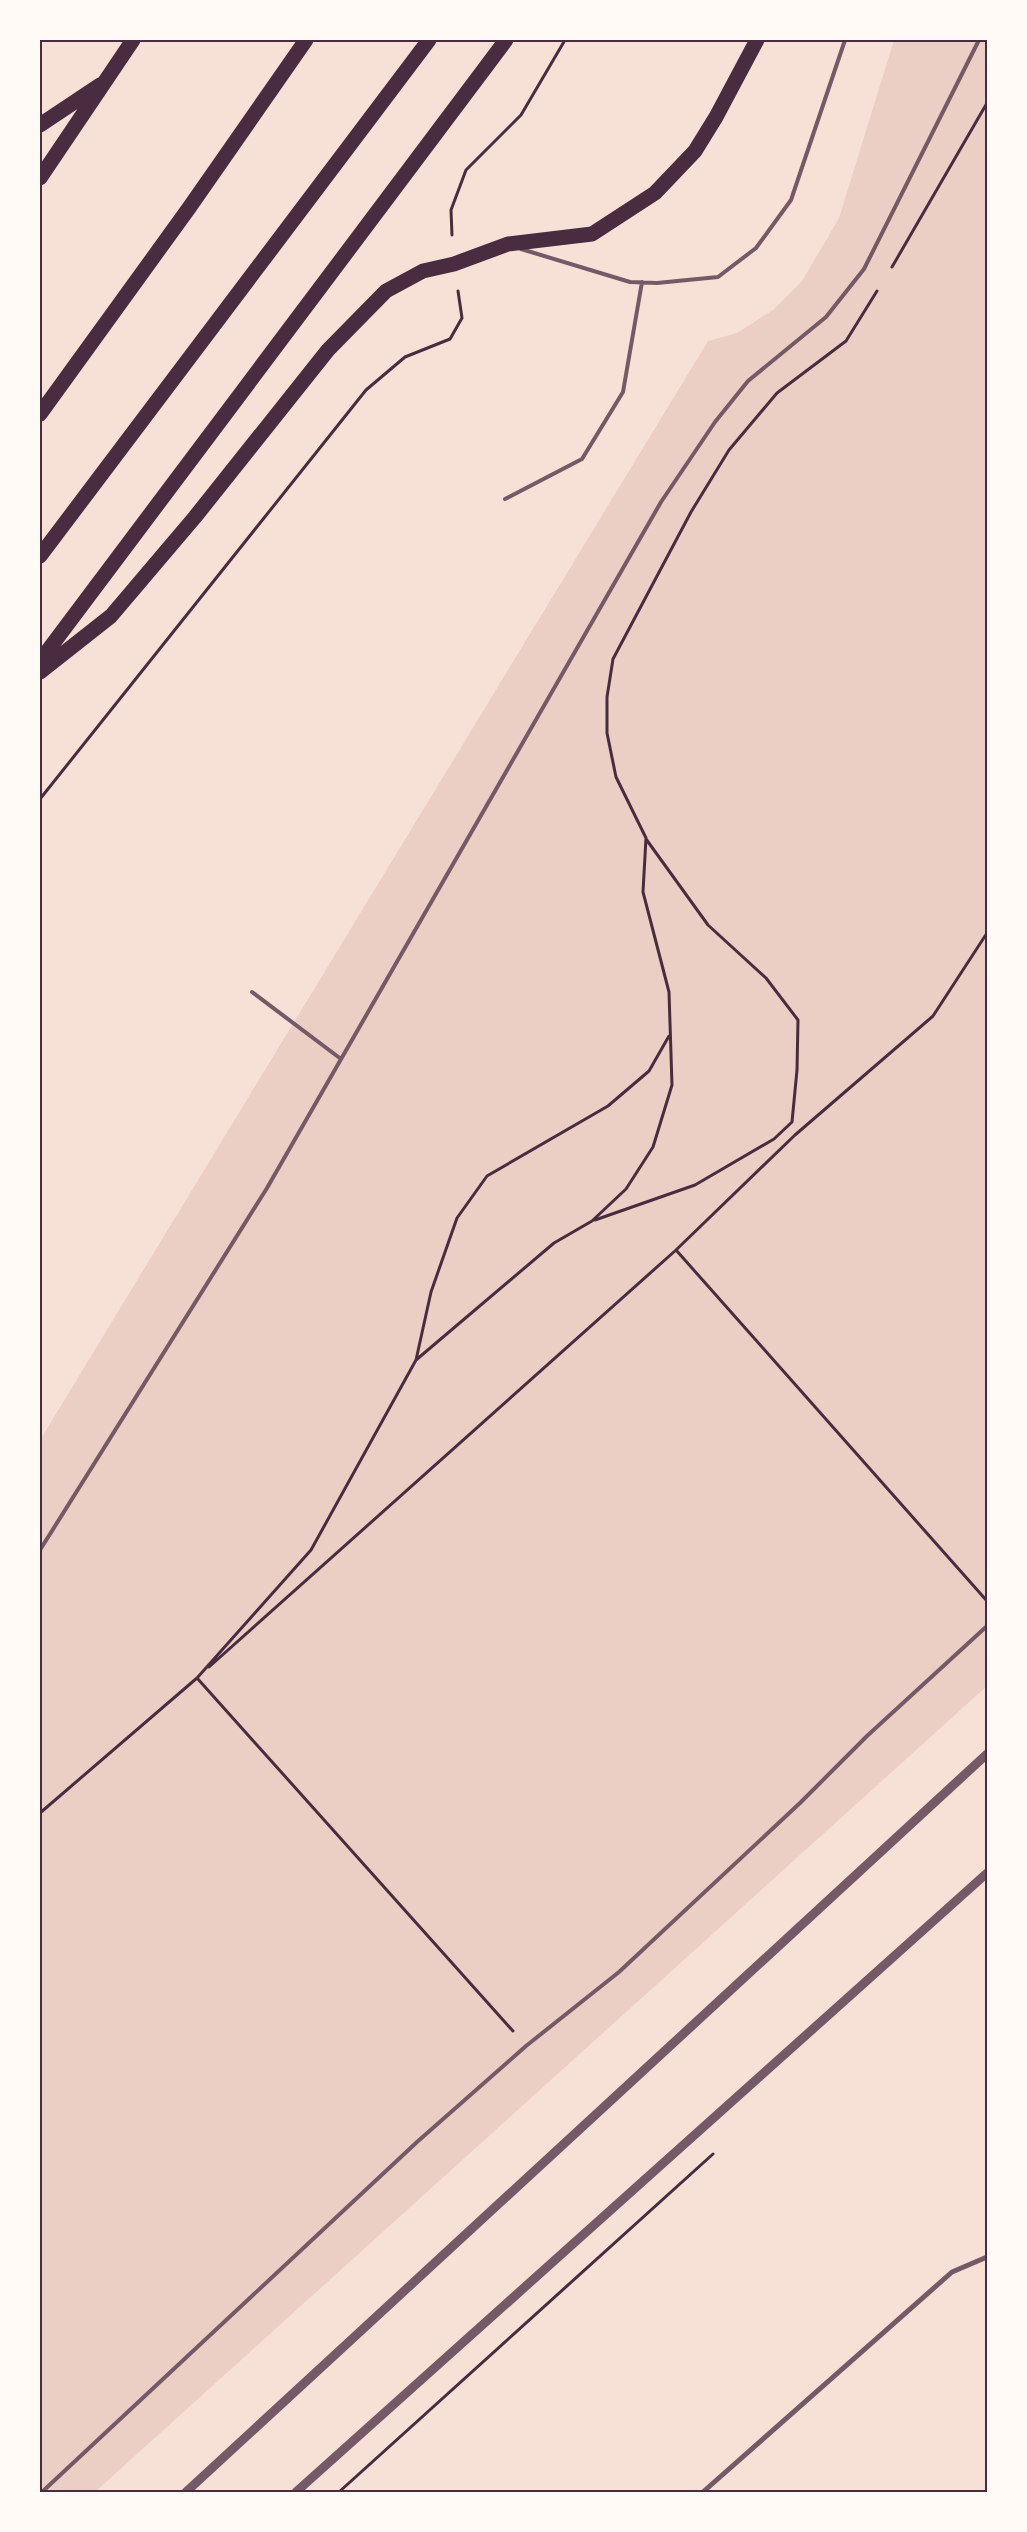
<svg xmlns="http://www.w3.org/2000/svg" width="1027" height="2532" font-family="'PT Sans',sans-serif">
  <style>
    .green { fill: #ebcfc5 }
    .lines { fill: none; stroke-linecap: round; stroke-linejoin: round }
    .path { stroke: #4a2c40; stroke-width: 3 }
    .service { stroke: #755966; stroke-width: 4 }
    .minor { stroke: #755966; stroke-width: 5 }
    .tertiary { stroke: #755966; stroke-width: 9 }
    .motorway { stroke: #4a2c40; stroke-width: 15 }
    .neatline { fill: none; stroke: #4a2c40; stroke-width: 2 }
  </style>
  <rect width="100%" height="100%" fill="#f7e1d7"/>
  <path class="green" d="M894 40H987V1686L95 2492H40V1440L708 341 737 333 773 310 802 281 839 218Z"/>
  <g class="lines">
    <path class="path" d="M452 235 451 210 466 170 521 115 565 40
      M892 267 987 103
      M40 799 366 390 405 357 450 339 462 318 458 291
      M987 933 933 1016 795 1135 676 1250 987 1601
      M595 1220 695 1185 774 1139 792 1122 797 1070 798 1020 766 978 708 925 646 839
      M416 1360 431 1292 457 1218 487 1176 608 1106 649 1071 669 1036
      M209 1667 676 1250
      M197 1678 513 2031
      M40 1813 197 1678 311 1550 416 1360 554 1243 592 1221 626 1189 653 1147 672 1085 669 992 643 892 646 838 616 777 607 733V697L613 659 691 512 729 450 777 393 846 341 877 291
      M339 2492 713 2154"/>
    <path class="service" d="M521 249 630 282 657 283 718 277 756 248 791 200 845 40
      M505 499 582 459 623 392 642 282
      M252 992 341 1059
      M40 1550 267 1188 661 502 715 422 748 381 826 317 864 269 979 40
      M42 2492 417 2142 526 2046 619 1972 800 1803 867 1736 987 1626"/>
    <path class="minor" d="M703 2492 952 2272 987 2257"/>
    <path class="tertiary" d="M186 2492 987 1754
      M296 2492 987 1873"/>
    <path class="motorway" d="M40 125 100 85
      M40 178 133 40
      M40 414 189 208 306 40
      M40 556 429 40
      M40 661 506 40
      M40 672 111 616 195 517 328 350 386 291 423 271 454 264 508 244 592 234 655 193 695 151 716 117 757 40"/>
  </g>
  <rect width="1027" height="2532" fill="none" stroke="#fffaf5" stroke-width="82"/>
  <rect x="41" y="41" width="945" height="2450" class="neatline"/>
</svg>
